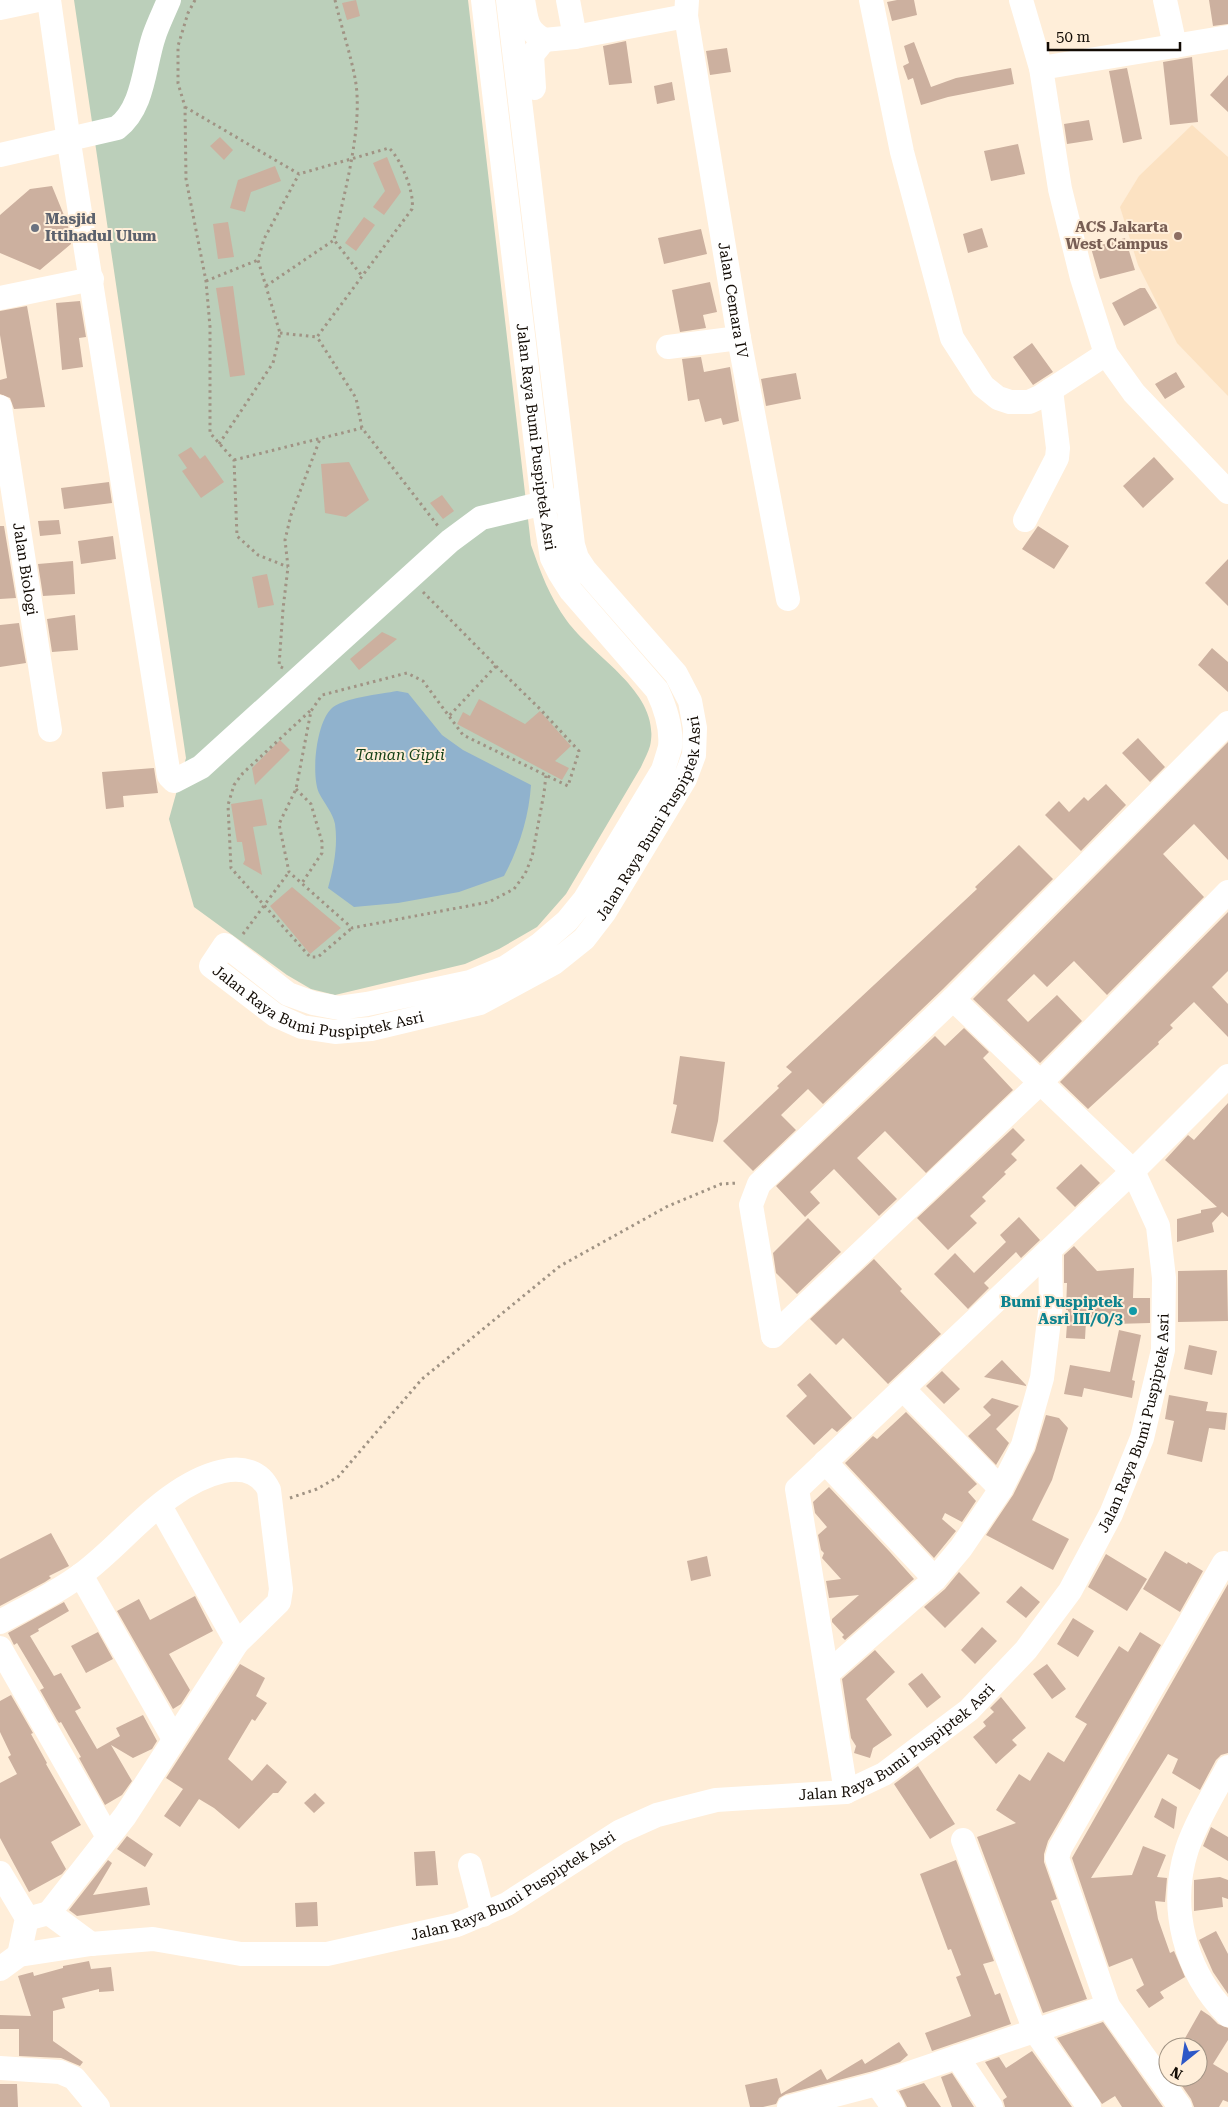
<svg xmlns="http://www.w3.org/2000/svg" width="1228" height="2107" font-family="'Roboto Serif',serif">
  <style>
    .built { fill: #fce2c2 }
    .green { fill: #bbcfba }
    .water { fill: #90b2cd }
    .building { fill: #ccb09f }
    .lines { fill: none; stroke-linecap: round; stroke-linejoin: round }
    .path { stroke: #a09384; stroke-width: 3; stroke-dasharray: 2.5 4; stroke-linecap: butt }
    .minor { stroke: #fff; stroke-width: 24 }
    .worship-dot { fill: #6b7280; stroke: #ffeed9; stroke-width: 2 }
    .education-dot { fill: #8d6e63; stroke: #ffeed9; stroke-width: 2 }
    .culture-dot { fill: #0f9aa8; stroke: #ffeed9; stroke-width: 2 }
    .labels { text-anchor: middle; stroke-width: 4; stroke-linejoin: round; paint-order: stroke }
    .worship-label { font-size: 15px; font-weight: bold; fill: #5b616d; stroke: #ffeed9; text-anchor: start }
    .education-label { font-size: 15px; font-weight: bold; fill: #785e54; stroke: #ffeed9; text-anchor: end }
    .street-label { font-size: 15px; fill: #120b04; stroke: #ffeed9 }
    .park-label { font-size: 15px; font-style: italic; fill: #123f15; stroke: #ffeed9 }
    .culture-label { font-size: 15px; font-weight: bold; fill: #0d838f; stroke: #ffeed9; text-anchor: end }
  </style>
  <rect width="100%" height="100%" fill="#ffeed9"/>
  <path class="built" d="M1192 125 1228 157V396L1177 343 1138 265 1120 207 1139 176Z"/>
  <path class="green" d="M74 0H468L531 545C541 573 549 596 567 621 594 658 662 693 650 746 648 753 644 760 641 767L566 894 537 927 499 949 465 964 335 995 311 989 287 975 194 907 169 819 186 758Z"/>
  <path class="water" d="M397 691 408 693 442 735 463 750 531 785C529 817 519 848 504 876L459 892 398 903 354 907 328 888C334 867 338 845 335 824 333 813 324 803 319 793 311 775 316 724 331 709 341 698 382 694 397 691Z"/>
  <path class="building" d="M356 0 360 16 347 20 342 3Z
    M897 0H914L917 15 892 21 887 2Z
    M1209 0H1228V24L1213 26Z
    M626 41 632 83 609 85 603 46Z
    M914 42 931 87 956 78 1011 68 1014 84 948 97 921 105 913 78 908 80 903 66 909 63 904 46Z
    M727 48 731 72 710 75 706 51Z
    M1192 57 1198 122 1170 125 1163 62Z
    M1127 68 1142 139 1123 143 1109 71Z
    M1228 75V112L1210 95Z
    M672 82 675 100 657 104 654 86Z
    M1089 120 1093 140 1067 144 1064 124Z
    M220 137 233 150 224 160 210 146Z
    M1018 144 1025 174 991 181 984 151Z
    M387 157 401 192 384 215 373 207 385 191 373 163Z
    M275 166 281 181 251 192 245 212 230 208 238 180Z
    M52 186 68 225 71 244 40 270 0 253V215L30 189Z
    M364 217 375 225 356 251 345 243Z
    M228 222 234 257 218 259 213 224Z
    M982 228 988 247 968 253 963 234Z
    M701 229 707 254 664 264 658 238Z
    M1125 238 1135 270 1100 279 1091 248Z
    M710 282 717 312 703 315 706 328 680 332 672 290Z
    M233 286 245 375 230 377 216 288Z
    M1140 288H1145L1157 308 1124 326 1112 303Z
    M80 301 86 337 79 338 83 367 62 370 56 303Z
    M27 306 45 407 14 409 10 398 0 394V380L7 378 0 335V311Z
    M1032 343 1053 372 1033 385 1013 357Z
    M701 357 704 372 730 367 739 421 723 425 721 418 705 422 699 399 688 401 682 359Z
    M1176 372 1185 387 1165 399 1155 384Z
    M796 373 801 399 766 406 761 379Z
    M191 447 200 459 205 455 224 482 201 498 182 471 187 468 178 455Z
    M1154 457 1174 479 1143 508 1123 486Z
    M349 462 369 500 346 517 325 513 321 464Z
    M109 482 112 503 64 509 61 488Z
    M442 495 454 511 443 519 430 503Z
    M59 520 61 534 40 536 38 521Z
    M0 526H4L16 598 0 599Z
    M1038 526 1069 546 1054 569 1022 549Z
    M113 536 116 559 81 564 78 541Z
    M1228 559V606L1205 583Z
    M73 561 75 594 43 596 38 564Z
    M267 574 274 605 258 608 252 577Z
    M75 615 78 650 52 652 47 619Z
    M19 623 26 663 0 667V625Z
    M382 632 397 639 359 670 350 659Z
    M1212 648 1228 662V692L1198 665Z
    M479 699 525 724 540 711 571 746 555 761 569 768 562 780 457 724 463 712 470 716Z
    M1138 738 1165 767 1150 782 1122 753Z
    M280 740 290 750 255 785 252 768Z
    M1228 742V860L1194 824 1163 854 1204 897 1107 995 1074 961 1047 987 1034 974 1007 1000 1028 1022 1057 995 1082 1021 1040 1063 973 999Z
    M154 768 158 793 123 796 124 807 106 809 102 772Z
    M1106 784 1126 805 1081 851 1045 815 1059 801 1069 812 1084 797 1088 801Z
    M262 799 267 825 253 827 262 875 243 864 245 860 242 842H237L231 804Z
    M1019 845 1053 879 943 989 823 1104 808 1089 781 1115 796 1130 753 1171 723 1141 779 1088 777 1086 792 1072 786 1067 977 889 975 887Z
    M292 887 341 928 310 954 270 906Z
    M1228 912V971L1212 987 1228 1004V1037L1194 1002 1170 1025 1173 1028 1158 1042 1159 1044 1088 1109 1060 1082Z
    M964 1028 989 1052 983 1058 1013 1090 926 1173 885 1131 857 1158 897 1199 879 1216 834 1169 810 1192 820 1203 805 1217 776 1186 935 1036 945 1046Z
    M680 1056 725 1062 718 1121 713 1142 671 1133 677 1105 673 1104Z
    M1228 1103V1217L1222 1212 1212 1223 1214 1232 1177 1242V1219L1201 1213V1210L1217 1207 1165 1160 1188 1135 1194 1140Z
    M1013 1128 1025 1140 1011 1154 1017 1160 1004 1172 1006 1174 982 1197 986 1201 970 1216 977 1223 948 1250 917 1218Z
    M1081 1164 1100 1183 1075 1207 1056 1188Z
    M1019 1217 1040 1240 1021 1258 1016 1252 984 1283 989 1288 968 1309 934 1274 955 1253 974 1273 1006 1242 1000 1235Z
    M808 1218 841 1252 797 1294 776 1273 773 1253Z
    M1074 1246 1097 1271 1134 1268 1133 1298H1150V1323L1115 1324 1086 1321 1085 1339 1066 1338 1068 1310H1066L1067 1283H1064V1255Z
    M874 1259 902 1289 900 1291 941 1334 888 1384 843 1338 836 1345 810 1319Z
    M1227 1270 1228 1321 1178 1322V1271Z
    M1119 1330 1141 1335 1132 1380 1135 1381 1132 1398 1084 1388 1082 1397 1064 1394 1070 1365 1110 1372Z
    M1189 1345 1217 1351 1212 1375 1184 1369Z
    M1002 1360 1026 1385V1386L984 1377Z
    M942 1371 960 1389 944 1404 926 1386Z
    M810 1373 852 1418 837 1432 832 1428 814 1445 786 1416 807 1396 797 1385Z
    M1169 1395 1208 1402 1206 1411 1227 1413 1225 1430 1209 1428 1202 1462 1167 1454 1174 1421 1165 1419Z
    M992 1398 1019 1406 996 1429 1009 1443 996 1465 968 1436 991 1415 983 1407Z
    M906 1412 977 1484 968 1492 976 1501 962 1522 945 1513 942 1519 956 1531 934 1558 845 1463 873 1436 877 1439Z
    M1046 1415 1059 1418 1068 1428 1052 1480 1032 1520 1069 1539 1053 1570 986 1535 1013 1495 1035 1451Z
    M829 1487 890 1552 914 1579 845 1640 842 1637 844 1635 832 1622V1619L859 1595 829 1598 826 1581 841 1579 822 1558 824 1553 821 1550 818 1535 827 1527 815 1513 813 1502Z
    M51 1533 69 1566 49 1576 51 1578 45 1582 0 1606V1559Z
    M1165 1551 1187 1564 1188 1562 1203 1571 1180 1612 1143 1589Z
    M1106 1554 1147 1579 1127 1611 1088 1587Z
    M707 1556 711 1576 691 1581 687 1561Z
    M959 1572 980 1593 945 1628 924 1607 945 1589Z
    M1228 1584V1753L1221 1755 1216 1760 1200 1790 1172 1773 1178 1759 1168 1754 1091 1878 1132 1875 1143 1846 1166 1855 1157 1877 1167 1878 1165 1902 1155 1901 1158 1919 1170 1953 1174 1951 1185 1977 1160 1992 1164 1998 1149 2008 1136 1990 1144 1985 1132 1958 1109 1967 1072 1858Z
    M1021 1586 1040 1602 1026 1618 1006 1602Z
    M195 1596 213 1631 169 1654 190 1690 181 1704 173 1709 117 1611 139 1599 150 1620Z
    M64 1602 69 1611 38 1629 39 1631 30 1636 54 1676 61 1673 81 1708 75 1711 97 1749 120 1736 116 1728 143 1715 157 1741 152 1749 133 1758 111 1745 132 1781 122 1795 105 1805 79 1758 81 1757 61 1722 59 1723 57 1720 40 1690 44 1688 17 1643 14 1645 8 1633Z
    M1073 1618 1094 1631 1078 1657 1057 1644Z
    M982 1627 997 1641 975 1664 961 1650Z
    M98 1632 113 1659 86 1673 71 1646Z
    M1140 1632 1161 1645 1048 1841 1044 1854V1862L1057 1899 1051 1901 1087 1999 1043 2013 977 1837 1016 1823 996 1810 1019 1774 1030 1781 1048 1752 1064 1762 1087 1724 1075 1717 1119 1646 1128 1652Z
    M875 1650 895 1672 866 1699 892 1735 873 1748 870 1758 854 1753 856 1746 851 1738 842 1679Z
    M240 1664 265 1678 256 1696 267 1703 255 1721 252 1719 228 1759 252 1781 267 1764 287 1782 278 1793H273L239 1829 214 1808 199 1799 180 1827 164 1816 183 1789 166 1778Z
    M1047 1664 1066 1689 1052 1699 1033 1674Z
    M922 1673 941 1697 927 1708 908 1684Z
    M11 1695 33 1733 31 1734 47 1763 46 1764 81 1825 51 1842 66 1869 62 1874 29 1892 0 1838V1783L17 1774 8 1757 11 1755 0 1732V1701Z
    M1001 1697 1026 1728 1012 1740 1017 1745 996 1764 973 1737 986 1726 983 1722 994 1712 990 1708Z
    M918 1766 955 1824 930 1839 894 1784Z
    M315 1793 325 1803 314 1813 304 1803Z
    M1162 1798 1177 1807 1174 1829 1154 1817Z
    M1211 1827 1228 1837V1861L1203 1846Z
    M127 1836 153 1854 145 1867 117 1849Z
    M435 1851 438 1885 416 1886 414 1852Z
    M108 1860 112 1863 93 1895 147 1887 150 1905 77 1916 69 1910Z
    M956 1860 994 1961 983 1964 995 1995 1000 1993 1011 2024 932 2051 925 2033 971 2016 956 1977 961 1975 951 1949 948 1950 920 1874Z
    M1220 1877 1228 1880V1899L1222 1897 1223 1907 1194 1911V1880Z
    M317 1902 318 1926 296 1927 295 1903Z
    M1216 1931 1228 1954V1994L1213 1972 1199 1940Z
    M89 1961 91 1969 111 1967 114 1991 99 1992V1989L62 1998 65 2008 53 2011V2041L83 2062 80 2066 61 2058 19 2056V2029H0V2015L31 2016 18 1976 33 1972 34 1976 63 1968V1966Z
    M1201 2010 1210 2016 1218 2024 1228 2028V2040L1213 2064 1228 2073V2102L1223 2100 1219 2107H1194L1191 2099 1182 2086 1187 2077H1198V2047L1184 2040Z
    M1103 2022 1163 2107H1122L1115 2096 1102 2104 1057 2038Z
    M899 2042 908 2055 900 2062 873 2071 786 2094 779 2098 776 2104 763 2107H750L745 2085 777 2078 781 2094 821 2069 827 2080 862 2059 865 2064Z
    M1032 2051 1072 2107H1005L1003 2100 1007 2097 985 2062 999 2057 1006 2068Z
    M952 2073 974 2107H952L941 2077Z
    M924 2083 941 2107H907L899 2091Z
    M0 2084H17L18 2107H0Z"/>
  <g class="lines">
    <path class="path" d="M195 0 188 13 178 46V83L185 107 186 179 206 281 210 327V433L234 460 237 536 258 555 288 567
      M335 0C341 26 350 52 355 78 364 124 344 194 334 240L362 276
      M185 107 299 174 389 148C401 159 415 193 412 209L317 337 356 398 362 428 438 526
      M206 281 258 260
      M266 286 334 240
      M280 333 317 337
      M219 444 273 363 280 333 258 260 264 239 299 174
      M234 460 362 428
      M423 592 496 666 449 716
      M496 666 540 709 579 751 568 786 463 735 423 681 407 673 322 695 311 711 296 789 279 824 289 872 352 928 489 902 514 889 525 874 532 857 544 793 546 775
      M283 668 279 666 283 609 288 567 285 540 291 515 320 439
      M310 711 243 773 234 785 228 805 231 868 310 957H318L352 928
      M296 789 311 804 322 842V853L302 883
      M243 934 289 872
      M290 1498 317 1489 338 1477 422 1379 560 1266 668 1206 721 1184 738 1183"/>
    <g class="minor">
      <path d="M49 0 70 149 169 776 174 781 201 767 450 541 481 518 557 500"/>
      <path id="s1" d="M483 0 543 503 552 558 559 572 571 591 657 690C665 707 672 728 670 747 668 755 665 763 663 770L585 899 567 921 539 945 506 967 470 982 367 1004 339 1008 313 1003 288 994 225 945 211 966 275 1015 302 1027 335 1032 371 1029 480 1003 554 963 584 939 604 913 685 779 694 755 695 728 690 701 676 674 585 570 577 558 573 545 508 0"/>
      <path d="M523 0C527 20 525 29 544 40L532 55 534 88"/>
      <path d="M568 0 575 37"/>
      <path id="s2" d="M687 0 686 16 739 338 788 599"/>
      <path d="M871 0 902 152 952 338 983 386 998 398 1010 402H1029L1040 397 1106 354"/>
      <path d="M1021 0 1041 68 1060 189 1082 278 1106 354 1134 393 1228 492"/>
      <path d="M1165 0 1175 46"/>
      <path d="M0 8 38 0"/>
      <path d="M544 40 575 37 686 16"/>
      <path d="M1041 68 1228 37"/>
      <path d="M0 155 117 128C144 108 144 65 154 36 158 24 164 12 169 0"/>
      <path d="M0 298 92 279"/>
      <path d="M668 347 739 338"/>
      <path id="s3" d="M0 407 50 730"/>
      <path d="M1025 520 1057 458 1058 448 1051 390"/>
      <path d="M773 1336 751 1205 759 1184 953 999 1228 723"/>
      <path d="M773 1336 1040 1083 1228 892"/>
      <path d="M903 1389 1001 1489"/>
      <path d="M825 1462 935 1579"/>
      <path d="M160 1506 237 1643"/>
      <path d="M81 1575 174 1739"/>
      <path d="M0 1622C27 1607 57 1593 82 1574 113 1551 139 1519 170 1497 196 1478 250 1450 269 1490L281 1589 279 1602 237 1643 125 1816 49 1913"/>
      <path d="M0 1648 108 1837"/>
      <path d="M827 1674 935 1579 961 1548 1001 1489 1023 1445 1042 1378 1051 1304 1050 1250"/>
      <path d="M1228 1767C1214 1793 1196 1822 1187 1849 1168 1908 1185 1972 1228 2015"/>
      <path d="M846 1792 797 1489 1133 1171 1228 1076"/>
      <path d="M963 1840 1035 2031 1089 2107"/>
      <path d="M470 1865 483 1915"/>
      <path d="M0 1873 27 1918 19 1955"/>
      <path d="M34 1917 49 1913 91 1944"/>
      <path id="s4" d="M0 1969 19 1955 91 1944 153 1939 241 1954H327L457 1925 507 1904 619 1832 657 1815 716 1800 846 1792 884 1774 969 1710 1026 1650 1070 1591 1111 1514 1142 1438 1163 1350 1164 1278 1158 1226 1133 1171 953 999"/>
      <path d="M957 2057 991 2107"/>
      <path d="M0 2068 60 2072 74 2078 98 2107"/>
      <path d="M877 2084 893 2107"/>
      <path d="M789 2107 877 2084 1108 2006"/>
      <path d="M1180 2107 1108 2006 1057 1858 1060 1848 1224 1563"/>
    </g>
  </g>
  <circle class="worship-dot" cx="35" cy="228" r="5"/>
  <circle class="education-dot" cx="1178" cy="236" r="5"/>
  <circle class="culture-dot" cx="1133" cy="1311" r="5"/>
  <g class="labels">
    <g class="worship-label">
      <text x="45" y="224">Masjid<tspan x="45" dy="17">Ittihadul Ulum</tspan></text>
    </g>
    <g class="education-label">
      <text x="1168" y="232">ACS Jakarta<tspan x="1168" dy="17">West Campus</tspan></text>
    </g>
    <g class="street-label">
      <text dy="5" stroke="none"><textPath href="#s2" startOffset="304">Jalan Cemara IV</textPath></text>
      <text dy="5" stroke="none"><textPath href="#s1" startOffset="440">Jalan Raya Bumi Puspiptek Asri</textPath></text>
      <text dy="5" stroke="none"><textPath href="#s3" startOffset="164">Jalan Biologi</textPath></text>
      <text dy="5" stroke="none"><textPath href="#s1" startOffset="1955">Jalan Raya Bumi Puspiptek Asri</textPath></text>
      <text dy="5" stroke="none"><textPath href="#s1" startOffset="1520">Jalan Raya Bumi Puspiptek Asri</textPath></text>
      <text dy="5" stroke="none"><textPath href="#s4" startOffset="1374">Jalan Raya Bumi Puspiptek Asri</textPath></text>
      <text dy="5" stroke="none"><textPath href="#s4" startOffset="954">Jalan Raya Bumi Puspiptek Asri</textPath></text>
      <text dy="5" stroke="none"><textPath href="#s4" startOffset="534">Jalan Raya Bumi Puspiptek Asri</textPath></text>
    </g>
    <g class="park-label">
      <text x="400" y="760">Taman Gipti</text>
    </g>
    <g class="culture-label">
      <text x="1123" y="1307">Bumi Puspiptek<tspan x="1123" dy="17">Asri III/O/3</tspan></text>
    </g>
  </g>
  <g transform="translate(1183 2062) rotate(210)"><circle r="24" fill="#ffeed9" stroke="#a09384"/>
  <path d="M0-4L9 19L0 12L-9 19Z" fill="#2d57c7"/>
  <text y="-8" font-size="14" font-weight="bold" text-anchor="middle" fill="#120b04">N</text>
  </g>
  <path d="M1048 42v8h132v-8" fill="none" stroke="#120b04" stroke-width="2.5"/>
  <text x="1056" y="42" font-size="15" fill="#120b04" stroke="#ffeed9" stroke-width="4" paint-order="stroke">50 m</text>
</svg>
